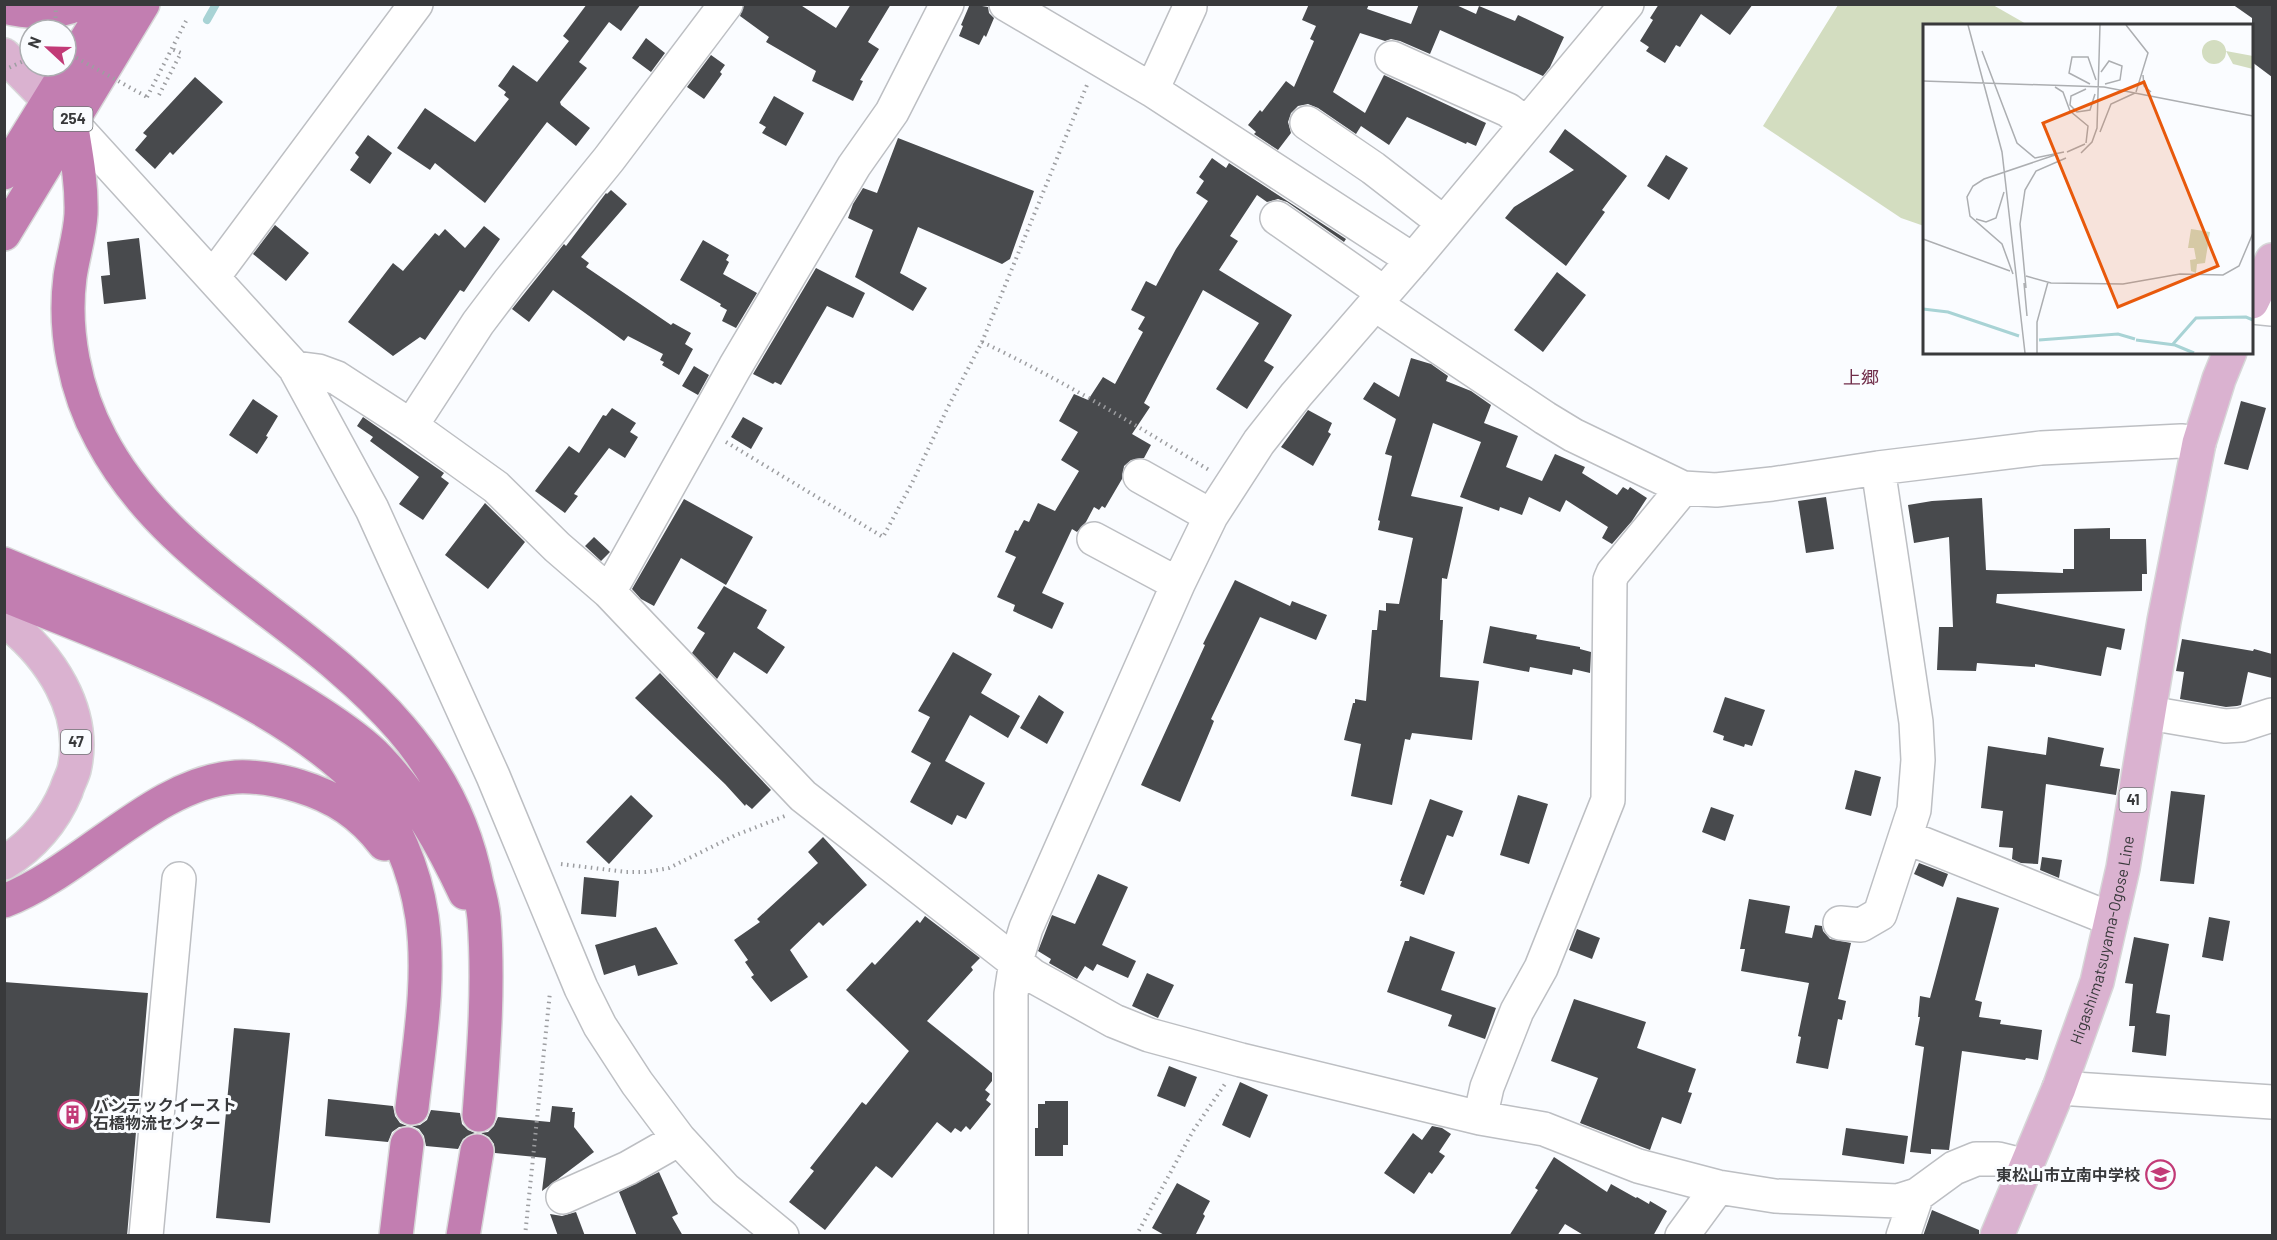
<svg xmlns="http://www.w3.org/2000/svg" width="2277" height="1240" font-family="Barlow,'Noto Sans JP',sans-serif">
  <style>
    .green { fill: #d3ddc0 }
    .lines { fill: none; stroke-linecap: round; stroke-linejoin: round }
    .stream { stroke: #a8d3d5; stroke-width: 8 }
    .building { fill: #484a4d }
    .minor-casing { stroke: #bdbfc3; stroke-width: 36 }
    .major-casing { stroke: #d7d7d8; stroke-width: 36 }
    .highway-casing { stroke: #d7d7d8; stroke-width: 36 }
    .path { stroke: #9d9ea1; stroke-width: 4; stroke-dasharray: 1.5 4.5; stroke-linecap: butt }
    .minor { stroke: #fff; stroke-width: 33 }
    .major { stroke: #dab2d0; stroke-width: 33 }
    .highway { stroke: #c27eb1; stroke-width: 33 }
    .path-bridge { stroke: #9d9ea1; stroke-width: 4; stroke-dasharray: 1.5 4.5; stroke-linecap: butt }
    .labels { text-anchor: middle; stroke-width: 6; stroke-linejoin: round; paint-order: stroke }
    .shield { fill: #fafcff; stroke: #727476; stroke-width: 1.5 }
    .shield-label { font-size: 15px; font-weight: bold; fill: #38393b }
    .street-label { font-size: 16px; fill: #38393b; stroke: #fafcff }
    .poi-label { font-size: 16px; font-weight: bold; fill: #38393b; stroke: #fafcff; text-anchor: start }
    .neighbourhood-label { font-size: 18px; fill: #702d49; stroke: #fafcff }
    .inset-river { fill: none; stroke: #a8d3d5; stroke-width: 3 }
    .inset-road { fill: none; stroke: #acaeb1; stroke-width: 1.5 }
    .view { fill: #e8590c; fill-opacity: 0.15; stroke: #e8590c; stroke-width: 3 }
    .inset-edge { fill: none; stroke: #38393b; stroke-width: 3 }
  </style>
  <rect width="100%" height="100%" fill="#fafcff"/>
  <path class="green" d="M1838 5H1993L2028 25 1924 26V226L1901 218 1763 126Z"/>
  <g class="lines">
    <path class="stream" d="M207 20 216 4"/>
  </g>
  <path class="building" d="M587 4H641L621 31 609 22 579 62 587 68 560 102 561 105 590 128 576 146 547 122 485 203 435 163 430 170 397 148 425 108 475 142 509 99 504 95 506 92 498 86 513 65 537 82 569 41 563 36Z
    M744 4H799L836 28 851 4H891L868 42 879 49 860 80 863 81 853 101 812 81 816 71 766 42 769 37 740 16Z
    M970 4 988 7 989 13 994 18 986 37 984 35 979 45 959 36 963 26 961 25Z
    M1309 4H1369L1367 9 1411 24 1419 4H1454L1476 14 1479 6 1515 21 1518 15 1564 37 1550 67 1543 76 1440 30 1430 54 1400 41 1391 39 1385 41 1360 33 1333 92 1365 113 1384 75 1486 123 1476 146 1467 142 1466 144 1407 117 1389 145 1361 126 1356 134 1318 108 1308 104 1298 106 1291 113 1288 122 1291 133 1278 150 1254 134 1256 132 1248 125 1260 110 1262 112 1286 81 1294 87 1314 41 1310 39 1316 26 1302 20Z
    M1659 4H1753L1730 35 1701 14 1680 47 1676 45 1665 63 1646 51 1649 47 1640 41 1653 20 1650 18Z
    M2232 4H2272V77L2252 62V18Z
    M646 38 665 53 651 72 632 58Z
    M711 55 725 65 720 72 722 74 704 99 687 87Z
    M195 77 223 102 173 155 170 152 155 169 135 150 147 136 143 133Z
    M774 96 804 113 786 146 762 133 766 127 759 123Z
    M1565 129 1627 176 1602 210 1605 212 1566 266 1505 218 1514 207 1574 170 1549 152Z
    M368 135 392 153 370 184 350 170 359 157 355 153Z
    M898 138 1034 191 1010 259 1002 264 918 227 900 273 927 288 913 311 855 277 873 230 848 218 853 204 863 188 877 193Z
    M1666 155 1688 168 1669 200 1647 186Z
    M1212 158 1226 168 1229 163 1232 165 1346 239 1344 242 1287 202 1278 199 1267 202 1257 195 1230 236 1238 241 1219 270 1292 315 1264 361 1274 367 1247 409 1216 389 1259 323 1203 290 1144 403 1150 407 1132 434 1151 445 1144 458 1131 460 1124 466 1122 479 1105 508 1102 506 1099 510 1094 507 1086 522 1077 532 1072 529 1042 593 1064 603 1052 629 1013 611 1015 605 997 597 1016 557 1005 552 1015 530 1018 531 1024 520 1029 522 1038 503 1055 511 1079 471 1061 460 1078 432 1059 421 1074 394 1088 400 1103 377 1115 384 1143 332 1138 329 1145 317 1131 310 1146 281 1156 286 1176 249 1208 201 1196 193 1204 181 1199 177Z
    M611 190 627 204 581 257 589 263 586 267 671 325 673 323 691 333 685 344 693 349 679 375 662 365 664 362 660 360 663 354 628 336 624 341 553 290 529 322 512 309 564 244 566 246 606 193 607 194Z
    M275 225 309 253 286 281 253 254Z
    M484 226 500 239 464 292 460 290 425 340 420 337 393 356 348 322 393 263 403 271 435 233 439 236 445 229 465 248Z
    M139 238 146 299 104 304 101 276 110 275 107 242Z
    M703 240 729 255 726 260 729 262 723 274 757 293 736 328 722 321 727 310 720 306 721 304 680 280Z
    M816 268 865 293 853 318 827 306 781 385 775 382 773 384 753 374Z
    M1557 272 1586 295 1543 352 1514 330Z
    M1411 358 1431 364 1448 376 1446 381 1471 391 1491 405 1484 423 1518 436 1506 467 1542 481 1555 454 1585 467 1582 473 1617 495 1623 487 1628 490 1630 487 1647 498 1632 521 1612 544 1602 538 1608 527 1566 500 1560 512 1529 497 1522 515 1500 507 1499 511 1460 497 1481 442 1433 423 1411 496 1463 507 1447 579 1442 578 1440 620H1443L1440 677 1479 681 1472 740 1412 733 1410 740 1405 739 1392 805 1351 796 1361 744 1344 740 1353 703H1355V699L1366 701 1372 630H1377L1379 610 1386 611V603L1399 604 1413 538 1378 530 1380 521 1378 520 1392 456 1385 454 1396 419 1363 399 1374 382 1399 397Z
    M694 366 709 375 698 395 682 386Z
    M253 399 278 416 266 436 268 437 257 454 229 435Z
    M2241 401 2266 408 2248 470 2224 464Z
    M612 408 636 423 630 432 638 437 625 458 609 448 574 494 578 496 565 513 535 491 569 446 579 453 603 415 606 416Z
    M1308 410 1332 423 1328 432 1331 434 1313 466 1281 447Z
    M363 417 444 473 441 477 449 483 423 520 399 504 419 477 370 441 373 437 357 426Z
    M743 417 763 428 751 449 731 437Z
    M1826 497 1834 549 1806 553 1798 501Z
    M1982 498 1986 570 2063 573V569H2074V529L2110 528V539H2146L2147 574H2142V591L1997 594 1996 603 2125 629 2121 650 2107 647 2106 650 2101 676 2035 664V667L1977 663 1976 671 1937 670 1939 627H1953L1949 537 1914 543 1908 505 1932 501Z
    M684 499 753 537 726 585 681 558 654 606 641 599 632 589Z
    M485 503 525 542 488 589 445 555Z
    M594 537 610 552 601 561 585 546Z
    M1235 580 1290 606 1292 601 1327 615 1316 640 1260 617 1211 719 1214 721 1210 731 1180 802 1141 785 1205 645 1203 644Z
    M724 586 767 610 757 628 785 647 767 674 734 652 717 679 692 653 705 633 697 628Z
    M1490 626 1537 635 1536 639 1580 647V649L1591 652 1590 673 1573 669 1572 675 1530 667 1529 672 1483 663Z
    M2182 639 2253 651 2254 649 2272 654V678L2248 672 2241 705 2237 706 2226 707 2180 699 2184 672 2176 671Z
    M953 652 992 674 981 693 1020 716 1008 738 970 715 945 761 985 783 966 819 957 815 952 825 910 802 931 763 911 752 930 717 918 711Z
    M660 673 771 790 752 809 746 804 745 806 725 784 635 698Z
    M1039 695 1064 712 1047 744 1020 728Z
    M1725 697 1765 710 1752 746 1745 744 1744 747 1723 740 1724 736 1713 732Z
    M2048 737 2104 748 2100 766 2120 769 2116 795 2046 784 2038 864 2021 863 2012 859 2013 848 1999 847 2003 811 1981 808 1988 746 2046 755Z
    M1855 770 1881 777 1871 816 1845 809Z
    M2171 791 2205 795 2194 884 2160 881Z
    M631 795 653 816 609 864 586 842Z
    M1518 795 1548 804 1529 864 1500 855Z
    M1430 799 1463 811 1453 837 1447 835 1424 895 1400 886 1402 881H1400Z
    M1711 807 1734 815 1725 841 1702 832Z
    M823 837 867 885 823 926 819 922 790 950 808 977 771 1002 751 977 754 975 745 962 748 960 734 940 760 922 757 919 818 863 808 852Z
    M2042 857 2062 860 2059 878 2040 870Z
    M1919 863 1948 874 1943 887 1914 874Z
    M1098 874 1128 887 1102 945 1136 961 1128 978 1097 964 1093 971 1085 966 1077 979 1049 963 1051 959 1038 951 1052 915 1075 924Z
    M584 877 619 881 616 917 581 914Z
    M1957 897 1999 908 1975 1000 1982 1002 1979 1017 2001 1020 2000 1024 2042 1030 2038 1060 2026 1058 2025 1060 1962 1051 1949 1150 1931 1149V1154L1910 1152 1924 1047 1915 1045 1920 1017H1918L1920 996 1930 998Z
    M1749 899 1790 906 1785 933 1812 938 1815 925 1822 926 1823 931 1830 939 1851 943 1838 999 1846 1001 1842 1020 1838 1019 1828 1069 1796 1063 1801 1037 1798 1036 1809 983 1741 971 1745 949H1740Z
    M925 916 980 958 971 967 973 970 927 1021 992 1073V1081L985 1090 990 1094 986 1100 991 1104 970 1130 966 1126 961 1132 955 1128 951 1133 937 1122 892 1178 876 1166 825 1230 789 1202 814 1171 810 1168 848 1120 862 1102 866 1105 909 1051 846 990 872 962 875 965 917 920 920 923Z
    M2209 917 2230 921 2223 961 2202 957Z
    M656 927 678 964 638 976 635 965 604 975 595 945Z
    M1577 929 1600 938 1592 959 1569 950Z
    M1410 936 1455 952 1441 990 1496 1008 1485 1039 1448 1026 1452 1015 1387 992 1405 941H1409Z
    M2134 937 2169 944 2156 1013 2170 1015 2166 1056 2132 1052 2135 1026H2129L2133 984 2125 983Z
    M1147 973 1174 985 1158 1018 1132 1006Z
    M4 982 148 993 127 1236H4Z
    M1574 999 1646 1022 1637 1048 1696 1069 1688 1092 1692 1093 1681 1124 1662 1117 1650 1150 1580 1123 1598 1078 1551 1061Z
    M234 1028 290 1033 270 1223 216 1218Z
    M1169 1066 1197 1077 1185 1107 1157 1096Z
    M1240 1082 1268 1095 1250 1138 1222 1125Z
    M328 1099 393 1106 395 1116 400 1123 407 1126 399 1127 392 1132 388 1142 325 1136Z
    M1045 1101H1068V1145H1063V1156H1035V1128H1038V1104H1045Z
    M552 1106 573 1108 572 1112H575L574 1127 594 1152 542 1191 546 1158 495 1153 494 1144 489 1137 481 1133 488 1132 494 1126 498 1117 550 1122Z
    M431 1110 460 1113 462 1124 468 1130 475 1133 463 1139 458 1149 426 1146 424 1136 419 1129 412 1126 420 1125 427 1120Z
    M1432 1126 1442 1128 1451 1134 1439 1152 1445 1156 1432 1174 1429 1172 1414 1194 1384 1173 1413 1133 1422 1140Z
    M1846 1128 1908 1136 1904 1164 1842 1155Z
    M1554 1157 1607 1192 1611 1184 1636 1198 1637 1197 1649 1204 1650 1201 1667 1211 1653 1236H1585L1565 1224 1557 1236H1509L1531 1201 1538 1190 1535 1188Z
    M659 1172 678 1214 672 1217 683 1236H637L619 1192Z
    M1177 1183 1210 1201 1203 1214 1205 1216 1195 1236H1166L1152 1228Z
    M1932 1210 1979 1230V1236H1923Z
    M576 1212 585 1236H558L550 1214 562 1216Z"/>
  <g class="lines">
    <defs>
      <path id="minor" d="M947 4 892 112 854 166 735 367 609 592 803 796 1033 976 1114 1021 1149 1035 1241 1060 1480 1118 1544 1129 1638 1166 1718 1187 1775 1196 1898 1201 1917 1195 1954 1168 1976 1159H1998L2026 1166
        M1006 4 1152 90 1413 260
        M1392 58 1508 110 1526 124
        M1152 90 1190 7V4
        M71 122 295 368 372 509 493 776 581 988 600 1026 637 1083 679 1139 725 1189 782 1236
        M1307 123 1373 168 1444 223
        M1277 218 1384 293
        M213 277 416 4
        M1376 302 1388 313 1545 418 1573 435 1683 488 1716 490 1772 484 1878 468 2041 448 2181 441 2199 443
        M2252 307 2272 309
        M295 368 318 371 337 378 411 426 496 487 557 547 609 592
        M411 426 478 323 509 282 609 159 726 4
        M1140 476 1211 516
        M1094 539 1178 584
        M2149 713 2225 726 2241 725 2272 715
        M1906 837 2111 919
        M1840 923 1861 925 1880 914 1914 810 1918 760 1916 722 1878 468
        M2059 1088 2272 1102
        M1480 1118 1487 1087 1517 1011 1541 968 1608 800 1610 580 1613 573 1683 488
        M563 1197 628 1168 679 1139
        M146 1236 179 879
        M1011 1236V994L1016 961 1026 928 1178 584 1211 516 1259 442 1296 395 1413 260 1627 4
        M1682 1236 1718 1187
        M1903 1236 1917 1195"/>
      <g id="major">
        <path d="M4 55 68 120"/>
        <path d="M2252 302 2272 260"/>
        <path d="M4 620C49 654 88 711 74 770 72 777 68 784 66 791 53 822 33 845 4 863"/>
        <path id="s1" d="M1997 1236 2059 1088 2097 982 2123 868 2164 621 2199 443 2219 379 2230 352"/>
      </g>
      <path id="highway" d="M4 7C28 13 56 14 78 4
        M71 122C76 153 82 183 81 214 80 235 73 256 70 277 63 331 75 391 101 439 140 513 204 562 269 612 367 686 453 757 477 884 480 895 483 907 484 918 489 984 484 1049 479 1115
        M4 173 108 4
        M4 234 143 4
        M4 564C110 609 222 648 318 712 338 725 362 741 379 759 416 798 442 844 465 893
        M4 595C121 643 275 695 363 786 396 821 415 871 422 917 431 980 419 1045 412 1108
        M4 901C81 872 155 782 236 777 257 776 279 780 299 786 335 797 361 814 384 844
        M396 1236 407 1144
        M463 1236 477 1151"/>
    </defs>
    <use href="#minor" class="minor-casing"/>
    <use href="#major" class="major-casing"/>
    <use href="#highway" class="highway-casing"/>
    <path class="path" d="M159 95 181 53 172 49
      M147 97 186 21
      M982 342C1062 380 1134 424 1209 470
      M726 442 883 537 913 481 948 407 982 342 1087 85
      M561 864 626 872H646L669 868 736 835 785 816
      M525 1236 550 992
      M1136 1236 1193 1131 1225 1084"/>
    <use href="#minor" class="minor"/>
    <use href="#major" class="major"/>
    <use href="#highway" class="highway"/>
    <path class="path-bridge" d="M55 30 56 4
      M66 52 147 97
      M4 70 30 58"/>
  </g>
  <defs>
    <symbol id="building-ring" viewBox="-11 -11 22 22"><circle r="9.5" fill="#fafcff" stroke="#c23a77" stroke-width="1.5"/><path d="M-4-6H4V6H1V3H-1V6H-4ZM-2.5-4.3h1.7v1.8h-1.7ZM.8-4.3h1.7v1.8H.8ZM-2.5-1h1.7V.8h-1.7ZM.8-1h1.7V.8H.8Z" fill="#c23a77"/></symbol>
    <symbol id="school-ring" viewBox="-11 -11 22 22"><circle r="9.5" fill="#fafcff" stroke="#c23a77" stroke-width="1.5"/><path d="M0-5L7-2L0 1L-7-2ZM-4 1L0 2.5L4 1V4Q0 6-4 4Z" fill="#c23a77"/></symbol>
  </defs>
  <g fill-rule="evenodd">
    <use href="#building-ring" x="56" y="1098" width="33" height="33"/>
    <use href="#school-ring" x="2144" y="1158" width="33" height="33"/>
  </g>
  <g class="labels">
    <g class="shield">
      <rect x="53.5" y="107" width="39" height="24" rx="4.5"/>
      <rect x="61" y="730" width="30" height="24" rx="4.5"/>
      <rect x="2119.5" y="788" width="27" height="24" rx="4.5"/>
    </g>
    <g class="shield-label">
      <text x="73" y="124">254</text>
      <text x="76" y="747">47</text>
      <text x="2133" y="805">41</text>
    </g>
    <g class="street-label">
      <text dy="6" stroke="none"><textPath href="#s1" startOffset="315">Higashimatsuyama-Ogose Line</textPath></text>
    </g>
    <g class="poi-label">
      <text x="93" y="1111">バンテックイースト<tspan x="93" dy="18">石橋物流センター</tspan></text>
      <text x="2140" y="1181" text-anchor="end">東松山市立南中学校</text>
    </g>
    <g class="neighbourhood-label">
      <text x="1861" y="384">上郷</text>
    </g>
  </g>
  <g transform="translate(1923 24)">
    <rect width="330" height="330" fill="#fafcff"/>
    <path d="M279 28a12 12 0 1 1 24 0a12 12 0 1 1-24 0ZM303 27 330 32V45L310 40ZM268 205 287 208 282 239 274 240 273 249 268 247 267 236 273 235 271 224H265Z" fill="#d3ddc0"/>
    <path class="inset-river" d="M0 285 25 288 96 312M116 316 195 310 212 315M213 316 252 321 271 329M250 320 273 294 323 293 330 296"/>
    <path class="inset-road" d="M45 1 79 128 102 329M203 1 225 29 213 68M59 27 94 119 112 134 141 128M178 48 186 37 199 42 197 56 182 60M220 51 221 62 228 68M0 57 181 63 330 92M167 60 146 49 149 33H165L173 56M132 63 140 68 147 87 165 102 163 119M163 65 148 72 147 81 154 88 167 86 172 70M177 108 188 80 212 69M144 128 162 120M158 129 169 118 174 104 177 1M53 195 63 198 73 194 81 168M0 215 87 247M90 250 79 220 47 192 44 173 50 162 61 155 132 131M103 252 128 259 200 260 257 250 300 251 316 242 330 209M101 259 104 292M103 264 97 200 102 166 113 147 143 134M114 329V298L125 258"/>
    <path class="view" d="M221 58 295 242 195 283 120 99Z"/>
    <rect width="330" height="330" class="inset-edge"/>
  </g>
  <rect width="2277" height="1240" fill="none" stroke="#38393b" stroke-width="12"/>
  <g transform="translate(48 48) rotate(292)"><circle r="28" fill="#fafcff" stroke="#acaeb1" stroke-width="1.5"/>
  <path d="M0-4.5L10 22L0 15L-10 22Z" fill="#c23a77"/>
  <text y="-9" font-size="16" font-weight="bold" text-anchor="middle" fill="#38393b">N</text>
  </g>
</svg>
